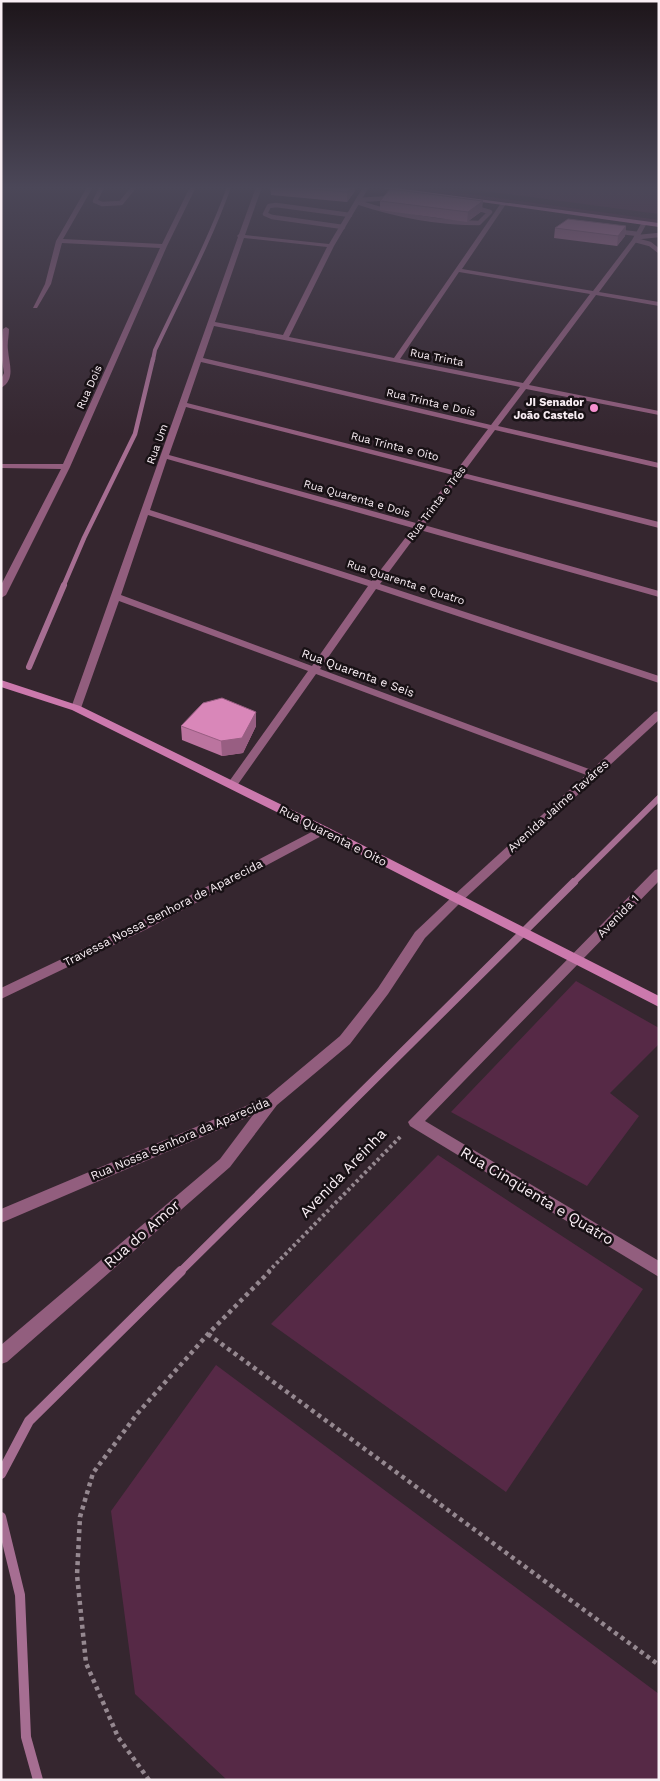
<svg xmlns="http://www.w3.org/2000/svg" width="660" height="1781" font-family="'Work Sans',sans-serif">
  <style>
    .green { fill: #562946 }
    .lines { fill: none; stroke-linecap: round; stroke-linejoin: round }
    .stream-far4 { stroke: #a66e92; stroke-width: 4 }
    .stream-far3 { stroke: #a66e92; stroke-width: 4.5 }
    .stream-far2 { stroke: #a66e92; stroke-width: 6 }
    .stream-far1 { stroke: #a66e92; stroke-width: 8 }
    .stream { stroke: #a66e92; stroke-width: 10 }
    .path-far1 { stroke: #958890; stroke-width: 4; stroke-dasharray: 3 3; stroke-linecap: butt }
    .path { stroke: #958890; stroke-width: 4.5; stroke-dasharray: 4 4; stroke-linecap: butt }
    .service { stroke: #925e7e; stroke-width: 4.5 }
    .minor { fill: #925e7e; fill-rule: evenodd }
    .tertiary { fill: #925e7e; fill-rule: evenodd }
    .secondary { fill: #cc79ad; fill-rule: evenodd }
    .primary { fill: #f98ed1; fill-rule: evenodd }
    .wall { fill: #bb749f }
    .shaded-wall { fill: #985e82 }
    .building { fill: #d987b9; stroke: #985e82 }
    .poi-dot { fill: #f690cf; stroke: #181115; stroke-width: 2 }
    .labels { text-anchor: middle; stroke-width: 5; stroke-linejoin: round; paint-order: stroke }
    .far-street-label { font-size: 11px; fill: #f9eef4; stroke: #181115 }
    .far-poi-label { font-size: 11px; font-weight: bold; fill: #f9eef4; stroke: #181115; text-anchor: end }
    .street-label { font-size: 12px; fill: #f9eef4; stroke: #181115 }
    .near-street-label { font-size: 15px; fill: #f9eef4; stroke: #181115 }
  </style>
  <rect width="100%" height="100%" fill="#35262f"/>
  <path class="green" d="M394 187H416L659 220V223Z
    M454 187H643L659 190V214Z
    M576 981 659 1028V1044L610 1093 639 1116 587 1186 451 1112Z
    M438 1155 643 1289 506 1492 271 1324Z
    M216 1365 659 1694V1780H227L135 1694 111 1511Z"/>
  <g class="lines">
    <path class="stream-far4" d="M153 360 155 350C180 296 209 243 229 187"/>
    <path class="stream-far3" d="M63 587 84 538 135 434 153 359"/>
    <path class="stream-far2" d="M29 667 64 585
      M573 883 659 798"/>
    <path class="stream-far1" d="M180 1272 574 882"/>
    <path class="stream" d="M1 1474 29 1421 181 1271
      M1 1517 20 1595 26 1737 38 1780"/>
    <path class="path-far1" d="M268 1272 402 1135"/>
    <path class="path" d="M208 1334 659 1665
      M149 1780 118 1737 86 1663 77 1575 80 1517 93 1473 137 1414 208 1334 270 1271"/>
    <path class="service" d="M102 187 95 201 102 204 121 203 134 187
      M358 200 392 198
      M357 202C396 215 438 223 479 223L490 212 472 207
      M343 227 272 217 265 214 269 206 276 205 350 215
      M614 231 638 234
      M639 237 659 235
      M635 240 650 244 659 251"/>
    <path class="minor" d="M87 187H93L63 239 162 244 190 187H196L167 246 70 467 6 595 1 598V585L61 469 1 468V464H63L160 248 62 243 51 284 37 308H33L45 284 56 241Z
      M256 187H262L245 235 329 244 363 187H369L334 246 289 337 394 358 501 203 506 204 462 269 593 291 632 240 642 222 647 223 637 241 599 292 659 302V306L596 295 529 385 659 411V415L526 389 498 426 659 463V468L495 430 463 473 659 522V528L460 477 424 525 659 591V597L420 530 380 584 659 676V683L376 589 320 669 597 772 599 774 597 776H589L316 674 236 787H228L226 785 228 783 308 671 119 601 81 708 76 711 71 708 238 237 237 236 239 234ZM244 238 327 247 283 335 215 322ZM459 272 590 294 523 383 400 359ZM214 326 520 387 491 425 203 358ZM201 362 488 429 456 471 187 403ZM186 407 453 475 416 523 169 455ZM167 459 413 528 372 581 150 510ZM148 515 368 586 312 666 121 595Z
      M6 327 9 329C9 336 7 343 8 350 9 364 16 379 1 388V379L4 373 1 354 3 329Z
      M323 826 329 830 327 833 147 929 1 999V988L137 923Z
      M659 869V881L425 1121 659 1261V1277L410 1126 408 1122 655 870Z
      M457 895 461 896 463 899 461 902 425 938 388 994 350 1044 277 1105 230 1167 7 1362 1 1364V1345L220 1159 253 1115 1 1223V1209L267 1097 340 1036 378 988 415 932 453 896Z"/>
    <path class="tertiary" d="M659 711V720L461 902H453L451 899 453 896 655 712Z"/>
    <path class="secondary" d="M1 680 80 706 327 827 659 996V1007L319 833 72 710 1 687Z"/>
    <path class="primary" d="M374 187H389L659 223V227Z"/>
  </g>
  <path class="wall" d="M270 187H355V191L347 202 271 195Z
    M380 201 482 211 467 222 380 210Z
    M626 226 625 236 617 246 554 238 555 228Z
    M181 726H256L243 753 222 756 182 740Z"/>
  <path class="shaded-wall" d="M351 187H355V191L347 202V192Z
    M483 201 482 211 467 222 468 212Z
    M626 226 625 236 617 246 618 236Z
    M256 712V726L243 753 222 756 221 741Z"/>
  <path class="building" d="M289 187H351L347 192Z
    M390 189 483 201 468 212 380 201Z
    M568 219 626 226 618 236 555 228Z
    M222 698 256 712 242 738 221 741 181 726 203 703Z"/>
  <linearGradient id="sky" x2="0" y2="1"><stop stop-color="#1d151a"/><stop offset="0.43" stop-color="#4b4758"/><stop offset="1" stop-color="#4b4758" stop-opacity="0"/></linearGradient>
  <rect width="660" height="436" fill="url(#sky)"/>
  <circle class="poi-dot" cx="594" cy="408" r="5"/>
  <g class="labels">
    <g class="far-street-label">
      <text transform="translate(437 357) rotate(11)" y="4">Rua Trinta</text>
      <text transform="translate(89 387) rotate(-66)" y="4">Rua Dois</text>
      <text transform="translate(431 402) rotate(13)" y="4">Rua Trinta e Dois</text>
      <text transform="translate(157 444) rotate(-70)" y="4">Rua Um</text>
      <text transform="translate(395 446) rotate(14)" y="4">Rua Trinta e Oito</text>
      <text transform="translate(357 498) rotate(16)" y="4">Rua Quarenta e Dois</text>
      <text transform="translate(436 503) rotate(-53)" y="4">Rua Trinta e Três</text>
      <text transform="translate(406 582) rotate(18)" y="4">Rua Quarenta e Quatro</text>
    </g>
    <g class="far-poi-label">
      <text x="584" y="406">JI Senador<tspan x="584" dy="13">João Castelo</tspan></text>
    </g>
    <g class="street-label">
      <text transform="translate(358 673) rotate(20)" y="4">Rua Quarenta e Seis</text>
      <text transform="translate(558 806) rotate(-42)" y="4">Avenida Jaime Taváres</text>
      <text transform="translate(333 836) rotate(27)" y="4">Rua Quarenta e Oito</text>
      <text transform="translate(163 913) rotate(-27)" y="4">Travessa Nossa Senhora de Aparecida</text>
      <text transform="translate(618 916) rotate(-46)" y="4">Avenida 1</text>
      <text transform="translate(180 1139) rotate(-23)" y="4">Rua Nossa Senhora da Aparecida</text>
    </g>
    <g class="near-street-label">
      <text transform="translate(343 1173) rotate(-46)" y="5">Avenida Areinha</text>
      <text transform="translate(537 1196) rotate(31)" y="5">Rua Cinqüenta e Quatro</text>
      <text transform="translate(142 1234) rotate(-41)" y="5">Rua do Amor</text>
    </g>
  </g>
  <rect width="660" height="1781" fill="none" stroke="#f9eef4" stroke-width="5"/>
</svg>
